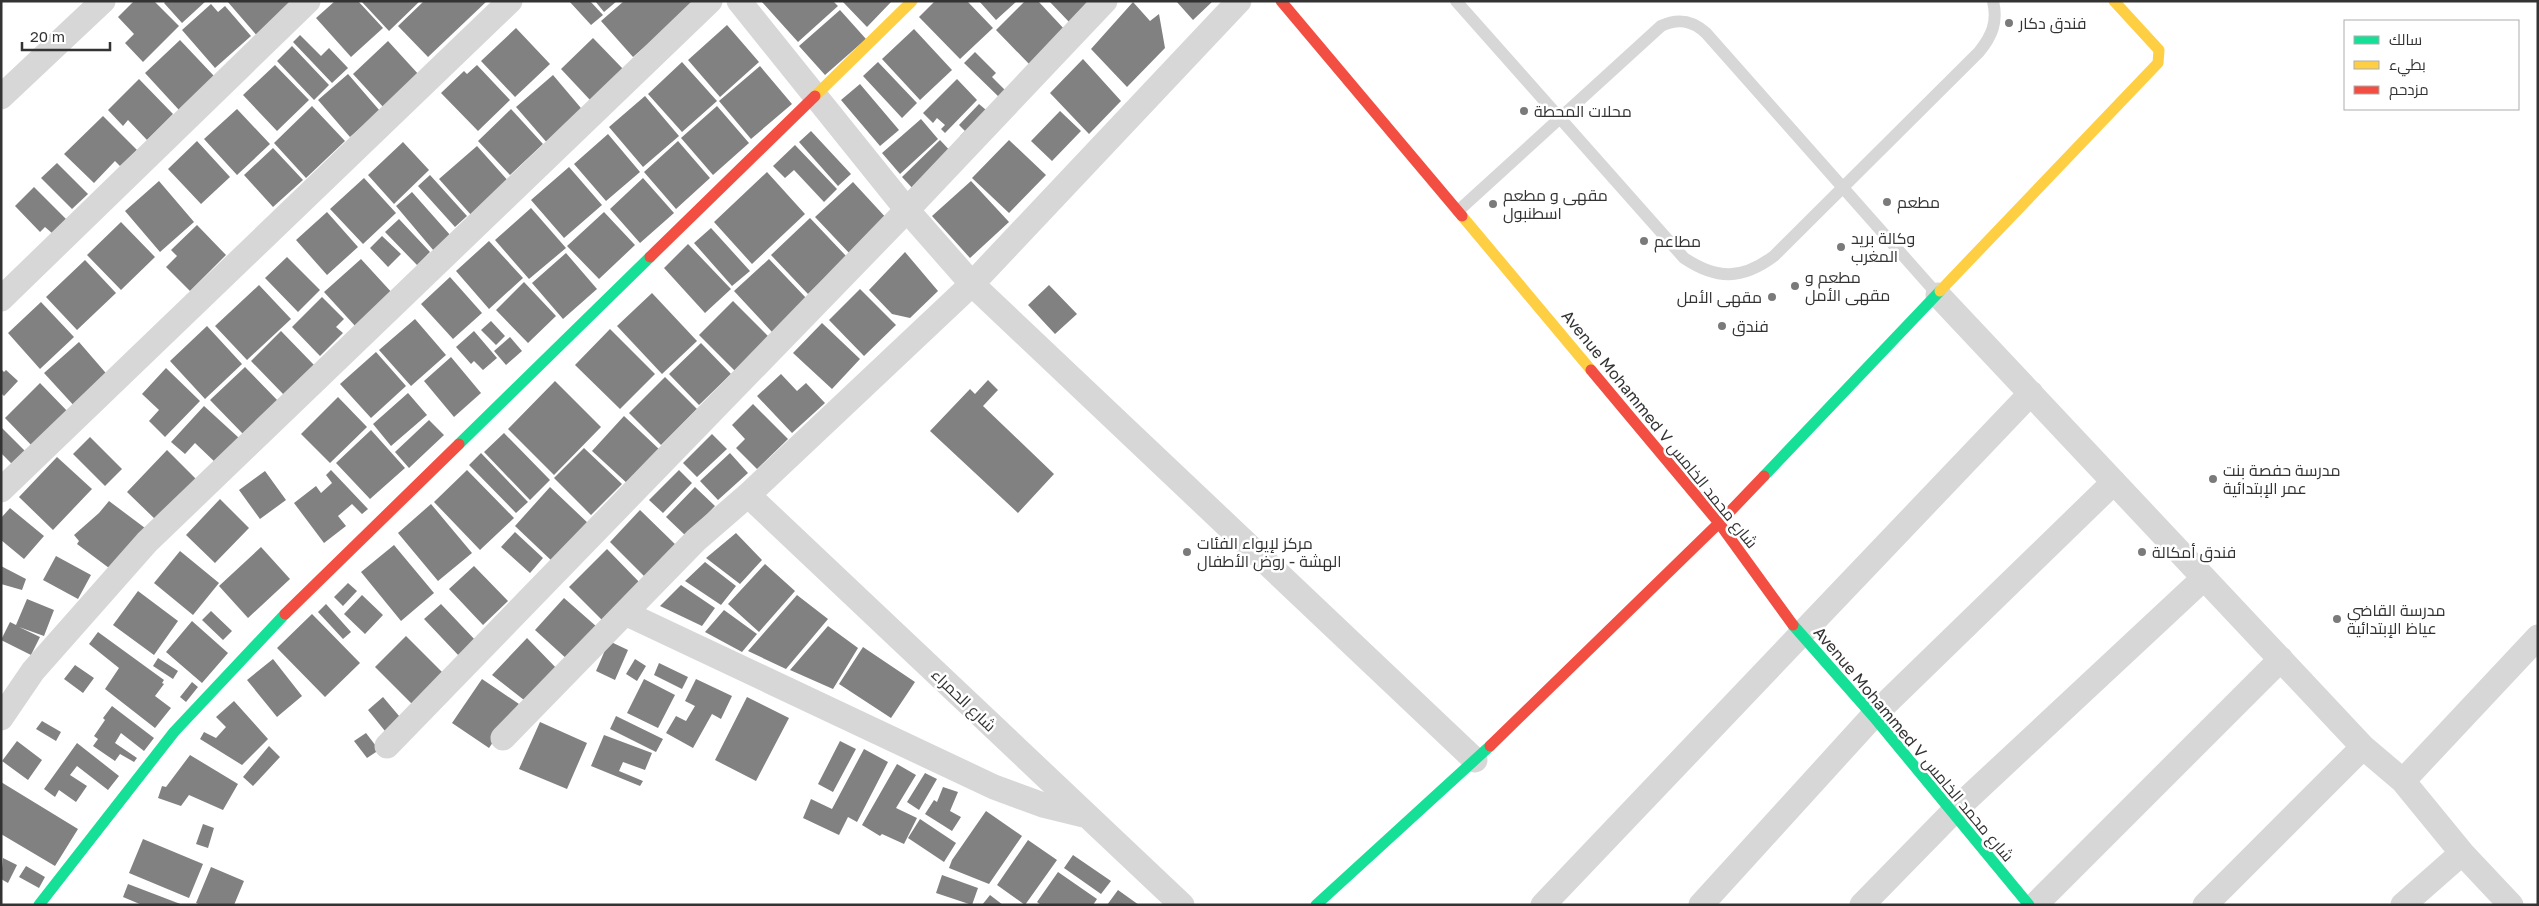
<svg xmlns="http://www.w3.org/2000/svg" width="2539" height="906" font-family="'Golos Text',Cairo,sans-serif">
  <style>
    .building { fill: #818181 }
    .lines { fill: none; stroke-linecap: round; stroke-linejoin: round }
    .lane { stroke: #d7d7d7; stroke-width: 12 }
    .street { stroke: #d7d7d7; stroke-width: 25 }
    .fast { stroke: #16e098; stroke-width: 11 }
    .slow { stroke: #ffcf43; stroke-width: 11 }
    .jam { stroke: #f24e42; stroke-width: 11 }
    .poi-dot { fill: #7a7a7a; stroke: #fff; stroke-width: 2 }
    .labels { text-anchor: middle; stroke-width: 5; stroke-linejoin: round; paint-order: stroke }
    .poi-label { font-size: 16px; fill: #333; stroke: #fff; text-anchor: start }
    .street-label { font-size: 16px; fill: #333; stroke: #fff }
  </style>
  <rect width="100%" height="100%" fill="#fff"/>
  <path class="building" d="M134 1H154L179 26 143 62 125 43 134 34 118 17Z
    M166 1H206L182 23 164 3Z
    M227 1H292L259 38Z
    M335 1H358L383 28 351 57 316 18Z
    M361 1H420L389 31Z
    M424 1H487L428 57 398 26Z
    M569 1H590L603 15 591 25Z
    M595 1H617L604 12Z
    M624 1H697L633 57 601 21Z
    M761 1H833L838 6 798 42Z
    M842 1H892L867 27Z
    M935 1H967L993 28 960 59 919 17Z
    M979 1H1017L996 20Z
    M1025 1H1038L1066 31 1031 66 996 30Z
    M1049 1H1093L1070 23Z
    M1176 1H1213L1193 20Z
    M1133 2 1150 21 1159 14 1165 48 1127 87 1091 49Z
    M211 4 218 12 225 6 251 36 215 68 182 30Z
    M840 10 866 39 825 75 799 46Z
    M727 25 759 62 720 97 688 60Z
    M516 28 550 64 515 97 481 61Z
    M914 29 952 70 920 100 882 59Z
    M300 35 321 56 329 48 348 68 332 83 293 42Z
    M593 38 624 70 591 101 561 69Z
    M180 40 214 76 179 110 145 73Z
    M388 41 420 76 385 109 353 74Z
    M292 46 329 85 314 100 277 61Z
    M975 52 996 73 992 77 1007 92 1001 99 964 63Z
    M1083 59 1121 101 1089 134 1050 93Z
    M682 62 717 101 682 132 648 94Z
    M878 62 917 103 902 118 863 76Z
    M275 65 309 100 277 131 243 95Z
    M477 65 510 100 478 131 441 93 464 71 467 74Z
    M760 66 792 104 751 139 719 101Z
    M348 74 380 111 350 137 318 100Z
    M553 75 586 114 549 145 516 107Z
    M139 79 173 114 147 140 128 120 123 126 108 110Z
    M957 79 977 100 945 133 941 129 945 125 937 118 933 123 923 113Z
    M860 84 899 130 880 146 841 100Z
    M645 96 679 136 643 167 609 127Z
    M979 104 992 115 959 137 965 131 959 125Z
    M312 106 345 141 306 178 274 143Z
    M717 106 749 143 713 175 681 138Z
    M237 109 270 144 237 175 204 139Z
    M511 109 543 144 510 175 478 141Z
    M1060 111 1081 131 1052 161 1031 141Z
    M103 116 137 150 120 166 115 161 94 183 64 154Z
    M921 119 938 139 900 174 882 153Z
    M811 131 851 174 838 186 799 142Z
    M608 134 640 172 606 201 574 164Z
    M940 140 954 155 916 192 902 177Z
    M1009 140 1046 175 1009 213 972 178Z
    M197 141 230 177 201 204 168 169Z
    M678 141 710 178 676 209 644 172Z
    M403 142 429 170 394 204 368 175Z
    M795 145 837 189 824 202 794 170 785 178 773 166Z
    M477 146 510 183 472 216 439 179Z
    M273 148 303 180 273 207 244 175Z
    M57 163 88 194 72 209 41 178Z
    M569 167 602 205 564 238 531 200Z
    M767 172 805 214 752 264 714 222Z
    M430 175 467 216 455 227 418 186Z
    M364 178 396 213 363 244 330 209Z
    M643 178 674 213 640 243 610 209Z
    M159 181 194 222 160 252 125 211Z
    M971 181 1009 222 970 258 932 216Z
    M853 182 889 221 851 255 815 217Z
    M34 187 70 223 53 234 45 227 40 232 15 206Z
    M412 192 451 236 434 251 396 206Z
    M531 208 566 248 529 279 495 240Z
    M327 212 358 247 327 275 296 240Z
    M604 212 635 245 599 279 567 246Z
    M810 218 847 257 808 294 771 255Z
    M399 219 430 252 417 265 385 232Z
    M121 222 155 257 121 290 87 255Z
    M197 225 226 255 190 291 166 267 177 256 171 250Z
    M711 228 750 271 732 286 694 243Z
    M382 236 401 254 388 267 370 248Z
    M489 241 523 278 489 309 456 271Z
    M688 244 731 289 705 313 664 268Z
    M905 252 938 291 910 318 892 314 869 290Z
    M566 253 597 289 563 319 532 283Z
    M287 257 320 290 298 312 265 278Z
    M361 259 394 295 357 328 324 292Z
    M769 259 807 299 772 332 734 291Z
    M85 260 116 293 77 330 46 297Z
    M450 277 482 313 453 339 421 304Z
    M524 282 556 316 528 343 496 310Z
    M259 285 291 319 247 360 215 326Z
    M1049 285 1077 314 1055 334 1028 305Z
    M860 289 896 325 864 356 829 320Z
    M652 293 697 341 662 374 617 326Z
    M322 297 344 319 336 327 343 333 320 356 292 327Z
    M733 301 769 337 735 371 699 335Z
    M41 302 74 337 40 369 8 333Z
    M415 319 446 355 411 386 379 350Z
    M491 321 505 336 496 345 481 330Z
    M822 323 860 359 832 389 793 353Z
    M207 326 242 364 205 399 170 361Z
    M610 329 655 374 620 409 575 365Z
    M281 331 314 365 284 395 251 361Z
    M474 331 497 358 483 370 474 361 471 364 456 347Z
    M510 337 522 351 506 365 494 351Z
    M79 342 111 379 77 409 44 373Z
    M701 343 731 374 699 405 669 374Z
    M376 352 406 386 371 418 340 384Z
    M451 357 481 393 454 417 424 381Z
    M245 367 279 402 244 435 210 400Z
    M166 368 200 401 165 437 149 421 159 410 142 394Z
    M1 369 4 372 6 370 18 381 4 396 1 393Z
    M781 374 797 391 806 383 825 403 792 433 757 396Z
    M665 377 697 409 661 445 629 413Z
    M988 380 998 390 983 406 1054 474 1018 513 930 431 970 389 975 394Z
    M555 381 601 427 554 475 508 429Z
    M40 383 70 414 35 449 5 418Z
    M408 393 427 415 391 446 373 424Z
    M338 397 367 427 330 463 301 434Z
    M753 404 788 439 757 469 736 448 745 439 732 425Z
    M204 406 239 438 216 463 195 443 185 454 171 442Z
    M624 416 661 451 629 485 592 451Z
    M429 420 444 435 409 468 395 452Z
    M1 427 25 451 12 464 1 453Z
    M371 430 405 468 370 499 336 463Z
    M504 433 550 480 530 500 484 452Z
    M712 434 727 449 697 477 683 463Z
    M90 437 122 469 105 486 73 454Z
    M584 448 622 484 591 515 554 478Z
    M167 450 196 479 156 520 127 492Z
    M481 453 528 502 516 513 469 465Z
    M730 453 748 473 718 500 700 481Z
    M57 457 92 489 53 530 19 497Z
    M331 470 368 509 362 514 352 504 338 516 346 526 324 543 294 503 316 486 321 493 332 483 326 475Z
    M467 470 514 518 480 550 434 502Z
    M679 470 692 483 663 513 649 500Z
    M265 471 286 500 260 519 239 490Z
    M550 487 590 525 554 563 515 526Z
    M695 487 715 506 686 536 666 517Z
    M220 499 249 528 215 563 186 535Z
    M109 501 145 528 113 571 77 544 79 541 74 535 99 513Z
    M431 504 472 553 438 581 398 533Z
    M10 508 44 536 24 559 1 540V518Z
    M640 510 679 548 648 580 610 542Z
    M515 532 543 558 530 573 501 547Z
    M736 533 762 560 740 584 706 558Z
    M394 545 434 593 401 621 361 572Z
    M261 547 290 579 248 618 219 586Z
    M607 549 642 585 605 623 569 587Z
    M180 551 219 583 193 615 154 583Z
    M56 556 91 575 78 599 43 580Z
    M705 562 736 586 721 605 685 581Z
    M765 564 795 591 759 632 728 604Z
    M1 566 26 579 22 590 1 584Z
    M474 566 508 601 483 625 449 589Z
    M348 583 357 591 343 606 334 597Z
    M681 585 715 608 702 626 660 606Z
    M138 591 178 621 154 655 113 625Z
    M362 595 383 615 365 634 344 614Z
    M797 595 828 619 786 669 748 651Z
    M564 598 597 627 568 660 535 630Z
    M27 599 54 610 44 636 19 627 40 637 31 655 1 640 10 622 16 625Z
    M326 604 351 632 343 639 318 612Z
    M441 604 477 642 460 657 424 619Z
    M724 610 757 634 742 652 705 632Z
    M211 611 232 631 223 640 202 620Z
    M312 614 360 663 325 697 277 648Z
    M192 621 228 653 202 683 166 652Z
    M828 626 858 648 833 689 790 670Z
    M98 632 164 680 162 683 164 684 155 696 171 708 155 728 105 689 119 668 89 644Z
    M406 636 445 675 414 706 375 667Z
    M527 638 561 673 524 700 492 675Z
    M609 641 628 650 615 680 596 671Z
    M863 647 915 682 891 718 839 684Z
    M158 658 178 671 173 679 153 666Z
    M273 659 302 696 277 717 247 680Z
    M635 659 646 666 637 681 626 674Z
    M659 663 688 677 682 689 654 675Z
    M75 665 94 678 83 693 64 679Z
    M482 679 519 704 489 748 452 723Z
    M644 679 675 695 658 728 627 713Z
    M696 679 732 696 721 719 712 714 693 748 666 733 676 716 686 721 695 706 685 701Z
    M192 682 198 687 186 702 180 697Z
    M383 697 405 723 389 736 368 710Z
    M747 697 789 718 756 781 715 760Z
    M234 701 268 739 242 765 200 739 204 732 216 738 226 727 216 717Z
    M112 706 154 738 144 751 121 733 115 743 137 758 134 762 120 754 115 761 93 746 98 739 94 736 105 720 103 718Z
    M616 716 663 739 656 752 610 729Z
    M42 721 61 732 56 741 36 729Z
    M540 722 587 743 567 789 519 769Z
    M366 733 379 750 367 758 354 741Z
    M604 735 652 753 645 770 623 762 619 771 643 781 640 786 591 766Z
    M17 741 42 760 28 780 2 761Z
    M840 741 856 749 833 792 818 784Z
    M77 743 119 776 108 790 77 766 70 775 87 786 76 802 59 790 55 797 44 789Z
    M269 746 280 757 253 786 243 777Z
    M864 749 888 762 857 822 848 817 839 835 803 818 811 799 832 809Z
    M190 755 238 784 223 810 189 795 181 806 158 798 162 786 166 787Z
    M897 764 916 775 896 808 917 818 904 844 882 834 880 836 862 825Z
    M925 773 937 779 919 810 907 802Z
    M1 782 78 829 55 866 1 834Z
    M943 787 958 792 950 811 961 817 952 831 925 814 934 800 937 802Z
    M986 811 1022 836 989 884 949 868 952 860Z
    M920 819 956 843 944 862 908 838Z
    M203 824 214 828 208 848 196 844Z
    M143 839 203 864 189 898 129 873Z
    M1028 840 1057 860 1025 905 997 885Z
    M1073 855 1111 881 1101 894 1064 868Z
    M3 858 17 865 8 883 1 879Z
    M26 866 45 877 39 888 19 877Z
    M211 867 244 881 234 905H201L196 903Z
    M1058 872 1097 899 1093 905H1041L1037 902Z
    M942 875 978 888 972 905 936 893Z
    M128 884 183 905H142L123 897Z
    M1118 890 1139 905H1107Z
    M990 895 1003 905H982Z"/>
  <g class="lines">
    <path class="lane" d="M1456 1 1684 258C1717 280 1742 280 1774 256L1979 52C1992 36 1998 22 1993 1
      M1458 211 1661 26C1678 18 1692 20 1706 33L1938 295"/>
    <path class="street" d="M739 1 907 210 972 284 1475 760
      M1 97 103 1
      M1938 295 2363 747 2403 781 2462 853 2511 905
      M1 299 308 1
      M1 490 510 1
      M748 495 1182 905
      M625 613 994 787 1043 805 1084 815
      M1 718 33 671 147 542 710 1
      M503 738 696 540 748 495 972 284 1239 1
      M387 746 907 210 1105 1
      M2403 781 2538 637
      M1543 905 2031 393
      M1701 905 1873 716 2114 482
      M1862 905 1953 812 2204 578
      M2035 905 2281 659
      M2205 905 2363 747
      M2403 905 2462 853"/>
    <path class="fast" d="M459 444 650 257
      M1764 476 1940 291
      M1793 625 1873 716 2029 905
      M39 905 174 732 285 614
      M1316 905 1490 746"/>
    <path class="slow" d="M815 96 912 1
      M1462 216 1591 370
      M1940 291 2158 63 2159 50 2114 1"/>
    <path class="jam" d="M1281 1 1462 216
      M650 257 815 96
      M1591 370 1719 523 1793 625
      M285 614 459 444
      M1490 746 1719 523 1764 476"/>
  </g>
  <g class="poi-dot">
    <circle cx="2009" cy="23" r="5"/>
    <circle cx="1524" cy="111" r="5"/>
    <circle cx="1887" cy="202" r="5"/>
    <circle cx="1493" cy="204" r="5"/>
    <circle cx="1644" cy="241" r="5"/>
    <circle cx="1841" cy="247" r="5"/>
    <circle cx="1795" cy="286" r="5"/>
    <circle cx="1772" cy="297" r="5"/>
    <circle cx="1722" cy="326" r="5"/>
    <circle cx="2213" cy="479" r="5"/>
    <circle cx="1187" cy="552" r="5"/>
    <circle cx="2142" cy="552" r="5"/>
    <circle cx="2337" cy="619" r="5"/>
  </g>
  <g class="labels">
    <g class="poi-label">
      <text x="2019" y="29">فندق دكار</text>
      <text x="1534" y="117">محلات المحطة</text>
      <text x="1503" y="201">مقهى و مطعم<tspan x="1503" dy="18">اسطنبول</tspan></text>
      <text x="1897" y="208">مطعم</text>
      <text x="1851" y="244">وكالة بريد<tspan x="1851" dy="18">المغرب</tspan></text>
      <text x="1654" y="247">مطاعم</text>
      <text x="1805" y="283">مطعم و<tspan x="1805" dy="18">مقهى الأمل</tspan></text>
      <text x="1762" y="303" text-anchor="end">مقهى الأمل</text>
      <text x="1732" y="332">فندق</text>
      <text x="2223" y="476">مدرسة حفصة بنت<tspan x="2223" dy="18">عمر الإبتدائية</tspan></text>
      <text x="1197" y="549">مركز لإيواء الفئات<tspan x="1197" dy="18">الهشة - روض الأطفال</tspan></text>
      <text x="2152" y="558">فندق أمكالة</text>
      <text x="2347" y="616">مدرسة القاضي<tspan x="2347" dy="18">عياظ الإبتدائية</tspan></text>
    </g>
    <g class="street-label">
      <text transform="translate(1660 429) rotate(51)" y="6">Avenue Mohammed V شارع محمد الخامس</text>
      <text transform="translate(964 700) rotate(44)" y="6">شارع الحمراء</text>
      <text transform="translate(1914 744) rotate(50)" y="6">Avenue Mohammed V شارع محمد الخامس</text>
    </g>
  </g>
  <rect width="2539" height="906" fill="none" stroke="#333333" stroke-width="5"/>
  <rect x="2344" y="20" width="175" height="90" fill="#ffffff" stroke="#adadad"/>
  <rect x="2354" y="36" width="25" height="8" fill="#16e098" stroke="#adadad"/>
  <text x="2389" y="45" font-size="15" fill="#333333">سالك</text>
  <rect x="2354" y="61" width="25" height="8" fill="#ffcf43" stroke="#adadad"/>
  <text x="2389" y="70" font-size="15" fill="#333333">بطيء</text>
  <rect x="2354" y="86" width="25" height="8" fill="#f24e42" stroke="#adadad"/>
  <text x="2389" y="95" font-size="15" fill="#333333">مزدحم</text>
  <path d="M22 42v8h88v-8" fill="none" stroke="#333333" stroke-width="2.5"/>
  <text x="30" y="42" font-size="15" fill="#333333" stroke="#ffffff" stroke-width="4" paint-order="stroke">20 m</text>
</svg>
